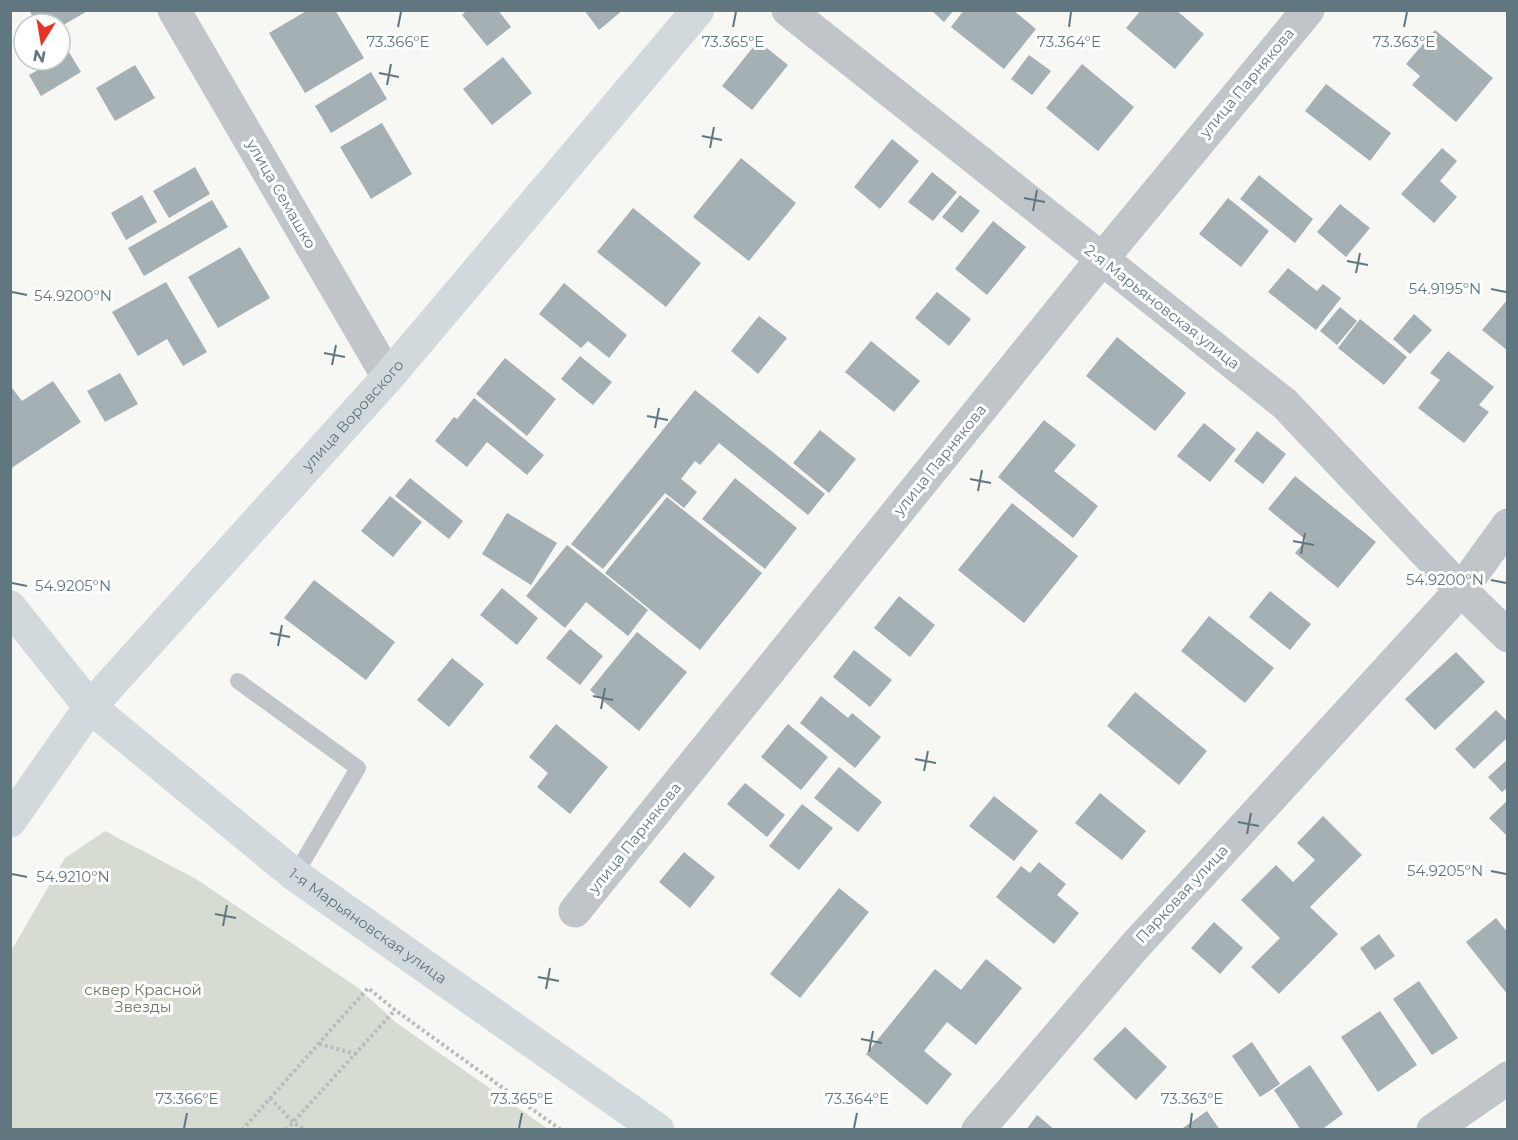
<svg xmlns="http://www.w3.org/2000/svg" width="1518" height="1140" font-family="Montserrat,sans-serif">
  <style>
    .green { fill: #d7dcd3 }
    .building { fill: #a4b0b4 }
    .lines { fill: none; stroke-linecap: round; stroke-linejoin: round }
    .path { stroke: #b7bcbe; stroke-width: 4; stroke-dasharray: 3 3; stroke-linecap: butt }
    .lane { stroke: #bfc5c8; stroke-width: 16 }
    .street { stroke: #bfc5c8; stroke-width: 33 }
    .secondary { stroke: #d2d9dc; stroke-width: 33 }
    .primary { stroke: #d2d9dc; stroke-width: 33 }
    .ticks { fill: none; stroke: #617780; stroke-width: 2 }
    .labels { text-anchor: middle; stroke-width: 6; stroke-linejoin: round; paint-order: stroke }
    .street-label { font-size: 15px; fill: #617780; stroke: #fff }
    .park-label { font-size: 15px; fill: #687860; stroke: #fff }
    .ticks-label { font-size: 15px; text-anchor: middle; fill: #617780; stroke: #fff; stroke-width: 6; stroke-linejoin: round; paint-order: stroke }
  </style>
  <rect width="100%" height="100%" fill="#f7f7f4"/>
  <path class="green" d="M105 831 196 879 357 987 398 1024 548 1129H11V951L65 858Z"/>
  <path class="building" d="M29 10H89L60 27V24H37Z
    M308 10H335L364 58 305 93 269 33Z
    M467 10H498L511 27 487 46 462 15Z
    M584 10H623L599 30Z
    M931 10H954L944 22Z
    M964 10H1013L1036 29 1004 69 951 27Z
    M1141 10H1176L1204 34 1175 69 1126 28Z
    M1435 30 1493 78 1456 122 1412 85 1420 76 1406 64Z
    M758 41 788 65 752 110 722 86Z
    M69 52 81 72 41 96 29 75 56 60H60V57Z
    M1029 55 1051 71 1032 95 1011 79Z
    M503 57 532 93 492 125 463 89Z
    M1082 64 1134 107 1098 151 1046 108Z
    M135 65 155 98 115 121 96 88Z
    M371 72 387 99 331 133 315 106Z
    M1326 84 1391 133 1370 161 1305 111Z
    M382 123 412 174 371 199 340 147Z
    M892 139 919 161 880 209 854 187Z
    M1442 148 1457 161 1440 181 1457 197 1434 223 1401 194Z
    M741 158 796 203 749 261 693 217Z
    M195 167 210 194 169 218 153 191Z
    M932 172 957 192 933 221 908 202Z
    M1259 175 1313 219 1295 243 1240 199Z
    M142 195 157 222 126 240 111 213Z
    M960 195 980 211 962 233 942 217Z
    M1228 198 1269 231 1241 267 1199 234Z
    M212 200 228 227 144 276 128 248Z
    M1340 204 1370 228 1346 257 1317 232Z
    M633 208 701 263 666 307 597 252Z
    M993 221 1026 247 987 295 955 269Z
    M240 247 270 298 218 328 188 277Z
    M1288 268 1317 291 1323 284 1341 298 1316 330 1268 292Z
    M166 282 207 352 183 366 167 339 138 356 112 312Z
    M564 283 627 335 609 358 588 341 581 348 539 314Z
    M937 292 971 319 949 346 915 318Z
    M1508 299V351L1482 330Z
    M1340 307 1357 321 1337 345 1320 331Z
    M1414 314 1432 330 1410 354 1393 339Z
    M759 316 787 338 758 374 731 351Z
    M1360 319 1407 357 1384 385 1338 348Z
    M1117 337 1186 393 1155 431 1086 376Z
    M871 341 920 381 894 412 845 372Z
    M1448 351 1494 387 1479 405 1489 412 1464 443 1418 408 1440 380 1430 373Z
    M580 356 612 382 593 405 561 379Z
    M505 358 556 399 527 436 476 394Z
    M120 373 138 404 105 422 87 391Z
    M53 381 81 422 10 469V389L12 388 22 401Z
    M695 390 825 494 808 515 719 443 700 465 695 461 681 479 697 492 684 508 665 493 603 569 571 544Z
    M474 398 544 455 527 475 487 442 467 467 435 441 454 417 457 419Z
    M1044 420 1076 445 1054 471 1098 506 1073 538 998 477Z
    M1204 423 1236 449 1210 482 1177 456Z
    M820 430 856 459 829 493 793 463Z
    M1257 431 1286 454 1263 484 1234 461Z
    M1295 476 1376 542 1338 588 1295 553 1306 540 1268 509Z
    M410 478 463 521 449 539 395 496Z
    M735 478 797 528 765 569 702 519Z
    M390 496 422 522 393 557 361 531Z
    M667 497 762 573 700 650 605 573Z
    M1012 503 1078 556 1024 623 958 570Z
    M507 513 557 543 531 585 482 554Z
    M567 545 648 610 628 636 586 602 565 628 526 596Z
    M314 580 395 642 366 680 284 618Z
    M502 588 538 618 517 645 480 615Z
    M1270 591 1311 624 1290 650 1249 617Z
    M899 596 935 625 910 657 874 628Z
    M1209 616 1274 668 1245 703 1181 651Z
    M570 629 603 656 580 685 546 658Z
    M637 632 687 672 639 731 590 690Z
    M854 650 892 680 870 707 833 677Z
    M1456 652 1485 682 1435 730 1405 699Z
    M452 658 484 684 449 727 417 700Z
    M1135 692 1207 751 1179 785 1107 726Z
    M821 696 848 718 852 713 881 737 855 768 800 723Z
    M1496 710 1508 722V737L1474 769 1455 749Z
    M556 724 608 767 570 814 537 787 548 773 529 757Z
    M788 724 828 757 801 790 761 757Z
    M1508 759V787L1502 792 1488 777Z
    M839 767 882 802 858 832 814 798Z
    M745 783 785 815 767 837 727 804Z
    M1100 793 1146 831 1122 860 1075 823Z
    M994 796 1038 831 1014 861 969 826Z
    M1508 800V837L1489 818Z
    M802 804 833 828 799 870 769 846Z
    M1323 816 1362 855 1310 907 1338 934 1279 994 1251 967 1280 938 1241 900 1276 865 1293 882 1315 860 1297 843Z
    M684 852 715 877 690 908 659 882Z
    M1039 862 1066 884 1057 895 1079 913 1054 944 996 897 1021 866 1030 873Z
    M839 888 869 912 800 998 770 974Z
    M1496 918 1508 933V995L1466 942Z
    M1214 922 1243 948 1220 974 1191 948Z
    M1379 934 1395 956 1375 970 1360 948Z
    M986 959 1022 988 976 1045 947 1022 924 1051 952 1074 927 1105 866 1054 935 969 961 990Z
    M1419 981 1458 1038 1432 1055 1393 999Z
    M1380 1011 1417 1065 1378 1092 1341 1037Z
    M1125 1027 1167 1067 1136 1100 1093 1059Z
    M1252 1042 1280 1084 1260 1097 1232 1056Z
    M1310 1065 1343 1114 1321 1130H1301L1274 1090Z
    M1207 1111 1220 1130H1180Z
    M1037 1115 1055 1130H1026Z"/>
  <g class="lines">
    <path class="path" d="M319 1044 356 1054
      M270 1098 293 1122 304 1130
      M242 1130 368 988 395 1010 561 1130
      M286 1130 395 1010"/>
    <path class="lane" d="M238 681 358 768 295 875"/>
    <path class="street" d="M174 10 388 377
      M788 10 1285 404 1461 590 1508 636
      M575 911 1102 259 1308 10
      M978 1130 1134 947 1461 590 1508 525
      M1433 1130 1508 1078"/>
    <path class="secondary" id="s1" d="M90 707 295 875 658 1130"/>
    <g class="primary">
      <path d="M10 607 90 707"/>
      <path id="s2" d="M10 821 90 707 388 377 698 10"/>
    </g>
  </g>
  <path class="ticks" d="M398 27 401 12M733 27 736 12M1069 27 1071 12M1404 27 1407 12M379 73 399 77M387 85 391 64M702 136 722 140M710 148 714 127M1024 198 1045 202M1033 211 1037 190M1347 261 1368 265M1356 273 1360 253M1491 289 1506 292M12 292 27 295M324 353 345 357M332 365 336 345M647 416 668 420M655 428 659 408M970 479 991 483M978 491 982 470M1293 541 1314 545M1301 554 1305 533M1491 580 1506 583M12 583 27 586M270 633 290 637M278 646 282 625M593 696 613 700M601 709 605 688M915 759 936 763M924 771 928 751M1238 822 1259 826M1247 834 1251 813M1491 871 1506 874M12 874 27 877M215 914 236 918M223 926 227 905M538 977 559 981M546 989 550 968M861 1039 882 1043M869 1052 873 1031M184 1128 187 1113M519 1128 522 1113M854 1128 857 1113M1190 1128 1192 1113"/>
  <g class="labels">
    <g class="street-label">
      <text transform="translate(1247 83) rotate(-50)" y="5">улица Парнякова</text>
      <text transform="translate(281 194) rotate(60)" y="5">улица Семашко</text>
      <text transform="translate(1162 307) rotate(38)" y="5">2-я Марьяновская улица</text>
      <text dy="5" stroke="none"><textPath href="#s2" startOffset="532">улица Воровского</textPath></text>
      <text transform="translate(940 460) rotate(-51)" y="5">улица Парнякова</text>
      <text transform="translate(635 838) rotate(-51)" y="5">улица Парнякова</text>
      <text transform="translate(1182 894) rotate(-47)" y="5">Парковая улица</text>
      <text dy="5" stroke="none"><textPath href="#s1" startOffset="354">1-я Марьяновская улица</textPath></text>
    </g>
    <g class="park-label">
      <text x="143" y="995">сквер Красной<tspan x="143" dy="17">Звезды</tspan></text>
    </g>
  </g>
  <g class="ticks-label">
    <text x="398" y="47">73.366°E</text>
    <text x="733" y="47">73.365°E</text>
    <text x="1404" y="47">73.363°E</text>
    <text x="1069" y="47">73.364°E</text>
    <text x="1445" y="294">54.9195°N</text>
    <text x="73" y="301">54.9200°N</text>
    <text x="1445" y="585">54.9200°N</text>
    <text x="73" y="591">54.9205°N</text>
    <text x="1445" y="876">54.9205°N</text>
    <text x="73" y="882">54.9210°N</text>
    <text x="187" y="1104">73.366°E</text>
    <text x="522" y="1104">73.365°E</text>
    <text x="857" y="1104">73.364°E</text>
    <text x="1192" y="1104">73.363°E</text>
  </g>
  <rect width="1518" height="1140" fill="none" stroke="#617780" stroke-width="24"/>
  <g transform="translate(42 42) rotate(191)"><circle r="28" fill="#ffffff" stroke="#c0c9cc" stroke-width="1.5"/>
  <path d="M0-4.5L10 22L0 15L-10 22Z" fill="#e73423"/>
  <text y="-9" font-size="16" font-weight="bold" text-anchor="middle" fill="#617780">N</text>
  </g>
</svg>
